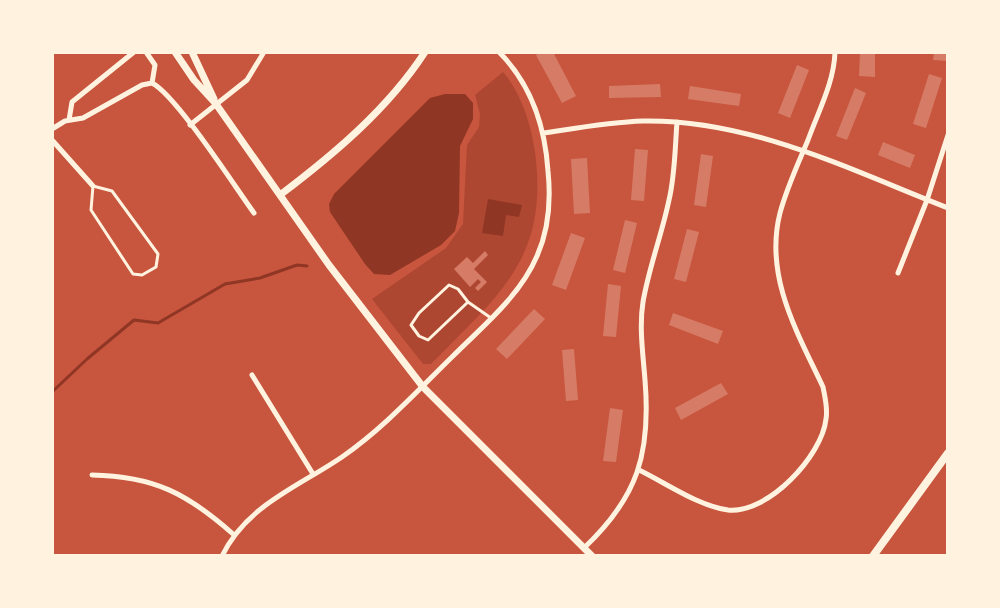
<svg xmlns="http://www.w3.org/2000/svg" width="1000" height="608" font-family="Roboto,sans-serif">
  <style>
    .green { fill: #ae4732 }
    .water { fill: #8f3625 }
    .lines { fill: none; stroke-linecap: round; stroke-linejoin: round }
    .stream { stroke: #8f3625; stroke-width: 3 }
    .building { fill: #d67c66 }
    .service { stroke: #fff3e0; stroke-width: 3 }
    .minor { stroke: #fff3e0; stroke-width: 5 }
    .tertiary { stroke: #fff3e0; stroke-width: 7 }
    .secondary { stroke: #fff3e0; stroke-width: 8 }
  </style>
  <rect width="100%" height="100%" fill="#c8553d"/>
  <path class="green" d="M503 72C521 92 531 125 535 152 549 259 499 294 431 364H423L372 299 446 248 463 224 467 145 479 127 480 114 475 95Z"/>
  <path class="water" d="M445 94H465L473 103V119L460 146 459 213 455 231 441 245 390 275 374 274 365 264 330 212 329 204 334 194 430 98Z
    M488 199 522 205 519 217 506 215 503 236 482 233Z"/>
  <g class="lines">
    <path class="stream" d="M52 392 87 359 134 320 158 323 225 284 260 278 297 265 307 266"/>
  </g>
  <path class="building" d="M540 52H553L576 96 562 103 536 55Z
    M860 52H875V77L859 76Z
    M934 52H948L947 61 933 60Z
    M797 65 809 70 790 118 778 113Z
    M929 74 942 78 926 128 913 124Z
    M660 84 661 97 609 98V86Z
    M690 86 741 94 739 106 688 99Z
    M855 88 866 93 847 140 836 136Z
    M883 142 915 155 910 168 878 155Z
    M635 149 648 150 644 201 631 200Z
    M701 154 713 156 706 207 694 205Z
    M587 158 590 213 574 214 571 159Z
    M625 220 637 223 625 273 613 270Z
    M687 229 699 232 686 282 674 279Z
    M571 233 585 238 566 290 552 285Z
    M485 251 488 255 474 269 487 282 478 291 475 288 481 282 478 279 470 287 454 269 467 257 473 263Z
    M608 284 621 286 616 337 603 336Z
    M534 309 545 319 507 359 496 349Z
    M673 313 723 331 718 344 669 325Z
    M574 349 578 400 566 401 562 350Z
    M721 383 728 394 681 420 675 408Z
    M610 408 623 410 616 462 603 461Z"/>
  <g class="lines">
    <path class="service" d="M93 186 112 191 158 254 156 267 142 275 133 274 91 210Z
      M468 302 458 289 449 285 419 313 411 325 419 336 428 340 468 302 491 318"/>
    <path class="minor" d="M146 52 155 65 152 83
      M69 120 72 102 134 52
      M190 125 247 80 264 52
      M52 129 65 121 83 118 142 85 152 83C176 95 235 187 254 213
      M544 133C577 128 610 122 643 121 751 119 850 170 948 208
      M52 140 93 186
      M898 273 927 200 948 135
      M252 375 313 474
      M639 470C666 483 698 506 728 510 768 514 822 456 826 419 828 408 825 398 823 387 797 332 764 276 780 213 787 187 798 164 808 140 818 112 834 83 835 52
      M92 475C154 476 188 494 233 534
      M584 548C638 497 651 453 645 380 643 354 639 327 643 302 649 267 662 234 669 200 675 175 675 148 677 122
      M222 556C247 505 298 487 342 457 384 428 417 391 453 356 483 326 520 296 537 256 549 229 551 200 548 171 545 126 532 85 499 52"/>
    <path class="tertiary" d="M175 52 194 80 216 104 329 265 423 387 592 556
      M192 52 214 99
      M280 195C333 155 388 109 425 52"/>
    <path class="secondary" d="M873 556 948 453"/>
  </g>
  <rect width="1000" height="608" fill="none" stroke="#fff3e0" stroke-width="108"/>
</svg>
